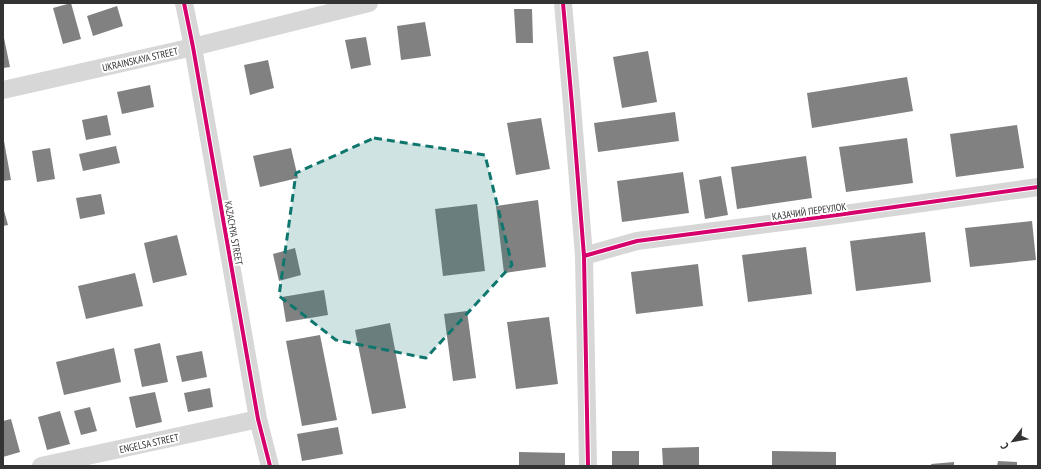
<svg xmlns="http://www.w3.org/2000/svg" width="1041" height="469" font-family="'PT Sans Narrow',sans-serif">
  <style>
    .building { fill: #818181 }
    .lines { fill: none; stroke-linecap: round; stroke-linejoin: round }
    .street { stroke: #d7d7d7; stroke-width: 18 }
    .cycleway-casing { stroke: #fff; stroke-width: 6 }
    .cycleway { stroke: #d6006c; stroke-width: 4 }
    .marked { fill: #0f766e; fill-opacity: 0.2; stroke: #0f766e; stroke-width: 3; stroke-dasharray: 8 5; stroke-linejoin: round }
    .labels { text-anchor: middle; stroke-width: 4; stroke-linejoin: round; paint-order: stroke }
    .street-label { font-size: 10px; fill: #333; stroke: #fff }
  </style>
  <rect width="100%" height="100%" fill="#fff"/>
  <path class="building" d="M71 3 81 39 63 44 53 8Z
    M117 6 123 26 93 36 87 16Z
    M514 9H532L533 43H516Z
    M425 22 431 56 401 60 397 26Z
    M366 37 371 65 351 69 345 40Z
    M3 38H4L10 67 3 68Z
    M648 51 657 102 622 108 613 57Z
    M268 60 274 88 250 95 244 65Z
    M907 77 913 111 812 128 807 93Z
    M150 85 154 107 122 114 117 92Z
    M675 112 679 141 598 152 594 123Z
    M107 115 111 135 86 140 82 120Z
    M541 118 550 169 516 175 507 123Z
    M1017 125 1024 168 956 177 950 134Z
    M907 138 913 183 846 192 839 147Z
    M3 141H4L11 180 3 181Z
    M116 146 120 163 83 171 79 154Z
    M50 148 55 179 37 182 32 151Z
    M291 148 298 178 260 187 253 156Z
    M806 156 812 198 737 209 731 167Z
    M683 172 689 213 622 222 617 181Z
    M721 176 728 215 705 219 699 180Z
    M101 194 105 214 80 219 76 198Z
    M538 200 546 267 504 273 496 206Z
    M477 204 485 271 443 276 435 209Z
    M3 207 8 225 3 226Z
    M1032 221 1036 260 970 267 965 228Z
    M925 232 931 282 856 291 850 241Z
    M177 235 187 275 153 283 144 243Z
    M806 247 812 294 748 302 742 255Z
    M295 248 301 275 279 281 273 254Z
    M698 264 703 306 636 314 631 272Z
    M135 273 143 306 86 319 78 286Z
    M324 290 328 315 286 322 282 297Z
    M467 311 476 378 453 381 444 314Z
    M549 317 558 384 516 389 507 322Z
    M390 323 406 408 372 414 355 330Z
    M320 335 337 420 302 426 286 341Z
    M160 343 168 382 142 387 134 349Z
    M114 348 121 382 64 395 56 362Z
    M202 351 207 377 182 382 176 356Z
    M210 388 213 407 188 412 184 393Z
    M155 392 162 422 136 428 129 397Z
    M90 407 97 431 81 435 74 411Z
    M60 411 70 444 47 450 38 417Z
    M11 419 20 452 3 457V421Z
    M338 427 343 454 302 461 297 434Z
    M699 447V466H663L662 448Z
    M612 451H639V466H612Z
    M772 451 836 452V466H772Z
    M519 452 565 453V466H519Z
    M998 461 1017 462V466H997Z
    M954 462V466H932L931 464Z"/>
  <g class="lines">
    <path class="street" d="M184 3 193 47 258 419 270 466
      M563 3 572 105 584 256 588 466
      M3 90 193 47 369 3
      M584 256 637 241 837 215 1038 187
      M41 466 258 419"/>
    <defs>
      <path id="cycleway" d="M184 3 193 47 258 419 270 466
        M563 3 572 105 584 256 588 466
        M584 256 637 241 837 215 1038 187"/>
    </defs>
    <use href="#cycleway" class="cycleway-casing"/>
    <use href="#cycleway" class="cycleway"/>
  </g>
  <path class="marked" d="M374 138 485 155 512 265 426 358 336 340 279 296 296 173Z"/>
  <g class="labels">
    <g class="street-label">
      <text transform="translate(140 59) rotate(-13)" y="4">UKRAINSKAYA STREET</text>
      <text transform="translate(809 211) rotate(-8)" y="4">КАЗАЧИЙ ПЕРЕУЛОК</text>
      <text transform="translate(234 233) rotate(80)" y="4">KAZACHYA STREET</text>
      <text transform="translate(149 443) rotate(-12)" y="4">ENGELSA STREET</text>
    </g>
  </g>
  <rect width="1041" height="469" fill="none" stroke="#333333" stroke-width="8"/>
  <g transform="translate(1013 441) rotate(239)" stroke="#ffffff" stroke-width="3" paint-order="stroke">
  <path d="M0-3L7 15L0 10L-7 15Z" fill="#333333"/>
  <text y="-6" font-size="11" font-weight="bold" text-anchor="middle" fill="#333333">С</text>
  </g>
</svg>
